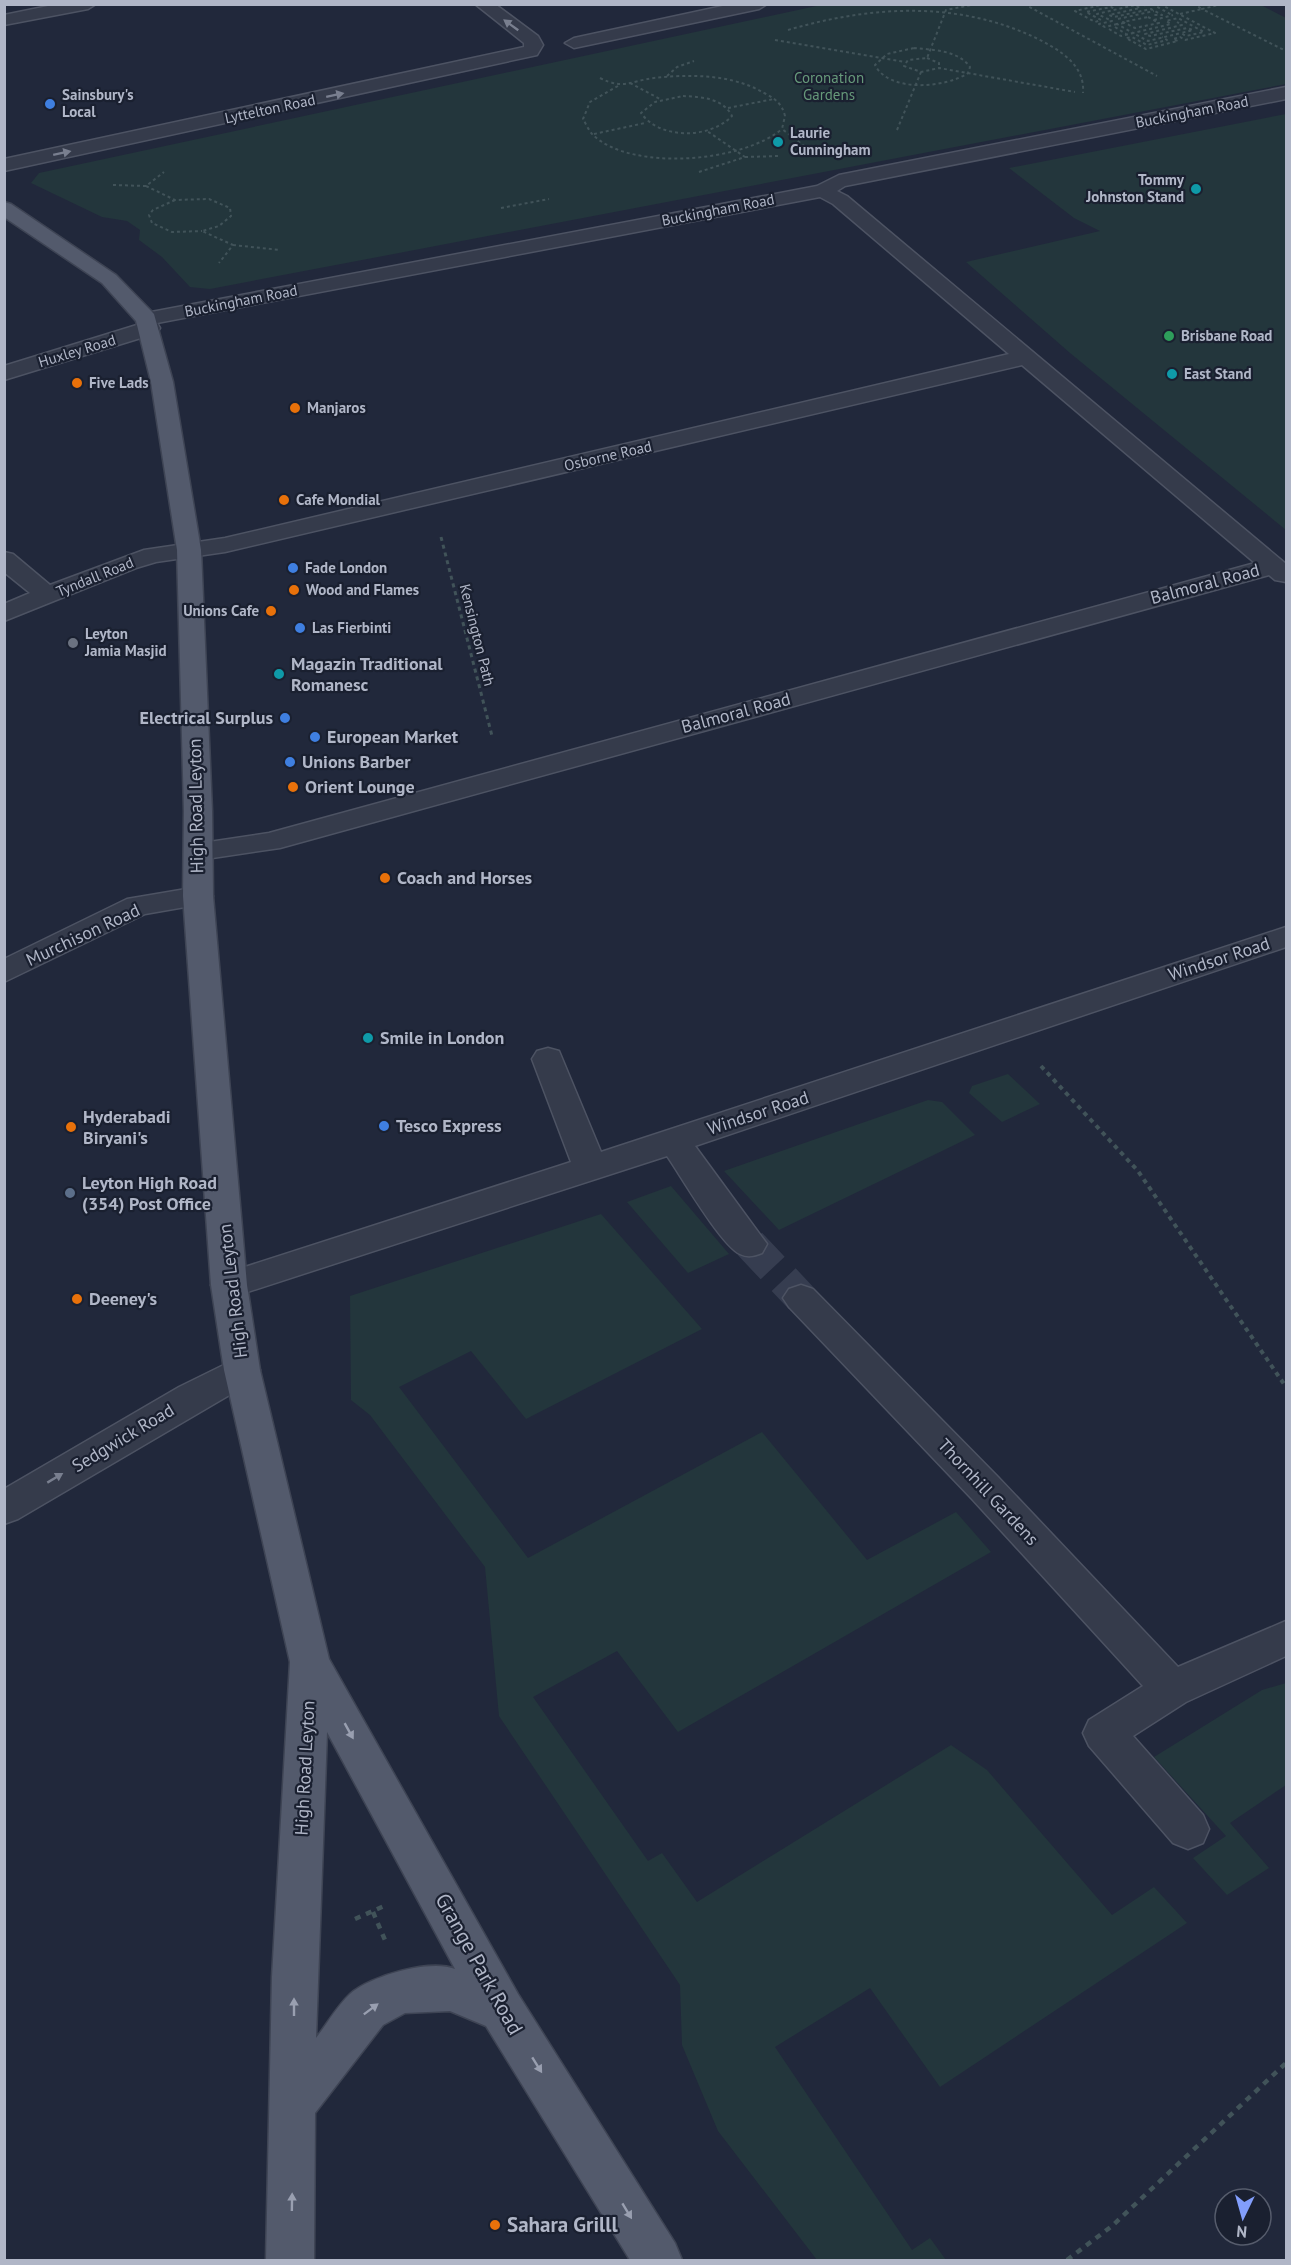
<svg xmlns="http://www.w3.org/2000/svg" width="1291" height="2265" font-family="'PT Sans',sans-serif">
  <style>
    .green { fill: #23363c }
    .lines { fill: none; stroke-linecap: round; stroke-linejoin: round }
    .minor-tunnel { stroke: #363d50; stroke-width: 33; stroke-dasharray: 33 16; stroke-linecap: butt }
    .minor-casing { stroke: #4d5363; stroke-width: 3 }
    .major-casing { stroke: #3e4454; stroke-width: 3 }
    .path-far3 { stroke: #415359; stroke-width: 2; stroke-dasharray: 3 3; stroke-linecap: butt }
    .path-far2 { stroke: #415359; stroke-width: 3; stroke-dasharray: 4 4; stroke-linecap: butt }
    .path-far1 { stroke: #415359; stroke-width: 4; stroke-dasharray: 4.5 4.5; stroke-linecap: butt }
    .path { stroke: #415359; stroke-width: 4.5; stroke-dasharray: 6 6; stroke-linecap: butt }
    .minor { fill: #353b4b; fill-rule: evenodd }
    .major { fill: #535a6c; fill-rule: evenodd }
    .oneway { fill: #797f8f }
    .oneway2 { fill: #999fb0 }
    .shop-dot { fill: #3f7fe0; stroke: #1a2030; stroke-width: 2 }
    .culture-dot { fill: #0f9aa8; stroke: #1a2030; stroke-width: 2 }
    .leisure-dot { fill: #2e9e5b; stroke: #1a2030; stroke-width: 2 }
    .food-dot { fill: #e8710a; stroke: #1a2030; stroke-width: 2 }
    .worship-dot { fill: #6b7280; stroke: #1a2030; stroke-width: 2 }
    .service-dot { fill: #5c6f8a; stroke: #1a2030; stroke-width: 2 }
    .labels { text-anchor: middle; stroke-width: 4.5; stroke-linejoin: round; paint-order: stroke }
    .far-park-label { font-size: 15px; fill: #66997a; stroke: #1a2030 }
    .far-poi-label { font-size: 15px; font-weight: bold; fill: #b0b6c7; stroke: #1a2030; text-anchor: start }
    .far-street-label { font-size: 15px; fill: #b0b6c7; stroke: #1a2030 }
    .street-label { font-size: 18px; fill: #b0b6c7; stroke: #1a2030 }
    .poi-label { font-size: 18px; font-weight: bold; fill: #b0b6c7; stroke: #1a2030; text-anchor: start }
    .near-street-label { font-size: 21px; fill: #b0b6c7; stroke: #1a2030 }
    .near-poi-label { font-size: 21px; font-weight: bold; fill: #b0b6c7; stroke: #1a2030; text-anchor: start }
  </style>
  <rect width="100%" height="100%" fill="#21283b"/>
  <path class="green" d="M1259 4 1286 18V84L210 289 190 287 162 257 139 240 140 230 127 221 102 217 31 183 39 173 821 5Z
    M1286 114V530L1070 353 966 262 1100 231 1074 218 1009 168Z
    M1008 1074 1040 1104 1002 1122 969 1093 972 1086Z
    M928 1100 942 1102 975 1135 779 1230 724 1171Z
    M671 1186 729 1254 688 1273 627 1202Z
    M601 1214 702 1329 526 1419 471 1351 399 1387 528 1558 762 1432 867 1560 956 1512 991 1552 678 1732 617 1651 533 1697 648 1861 662 1853 697 1902 951 1745 987 1770 1112 1915 1154 1887 1187 1923 940 2087 870 1988 775 2047 912 2250 930 2238 946 2260H817L718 2131 682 2045 680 1985 499 1716 485 1567 370 1415 351 1400 350 1296Z
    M1286 1683V1785L1230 1823 1269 1868 1227 1895 1193 1858 1226 1836 1154 1757 1262 1690Z"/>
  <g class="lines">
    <path class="minor-tunnel" d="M750 1244 801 1298"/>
    <defs>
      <path id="minor" d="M58 4H96L88 9 4 25V15Z
        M475 4H495L538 36 543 45 537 55 4 171V159L524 47V43Z
        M732 4H767L759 9 574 48 565 43 574 38Z
        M1286 87V99L845 186 837 191 847 196 1286 564V582L1275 580 1269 575 280 848 199 860 189 857 184 851 189 845 269 833 1255 563 1022 365 225 552 156 562 136 568 4 621V604L30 593 4 572V552L13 554 50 585 144 550 225 538 1009 354 833 204 820 197 157 323 160 328 157 333 4 380V366L140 324 135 319 138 314 146 313 817 186 839 175Z
        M198 887 208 889 213 896 208 903 145 914 4 982V959L127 899Z
        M1286 927V947L695 1146 767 1244 762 1253C754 1256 748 1258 740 1254 720 1244 681 1176 667 1156L229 1298 217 1294 211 1285 217 1276 571 1162 532 1059 537 1051 548 1048 559 1051 601 1152Z
        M801 1285 813 1289 998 1477 1178 1667 1286 1621V1656L1186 1702 1133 1736 1203 1815 1209 1829 1203 1843 1188 1849 1173 1843 1089 1746 1083 1733 1089 1720 1143 1686 972 1499 789 1307 783 1298 789 1289Z
        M242 1356 255 1360 260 1370 255 1380 18 1519 4 1524V1489L179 1387Z"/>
      <path id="major" d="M4 202 11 204 116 275 154 314 173 382 201 550 212 811 213 896 247 1285 260 1370 329 1659 518 1994 675 2243 682 2260H630L486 2026 450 2011 405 2013 383 2025 315 2113 314 2260H266L272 1977 290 1662 224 1370 211 1285 183 896 184 811 177 550 151 382 136 321 102 283 4 217ZM327 1732 455 1969C430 1959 370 1976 350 1994 337 2006 327 2024 316 2038Z"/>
    </defs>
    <use href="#minor" class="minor-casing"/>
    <use href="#major" class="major-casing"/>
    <path class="path-far3" d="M976 4 946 10 927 58 908 60 904 66 921 72 939 68 1075 92
      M1024 4 1157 76
      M1105 4 1075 11 1095 22 1101 20 1086 12 1111 7 1115 9
      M1115 4H1121
      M1143 4 1146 6
      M1152 4 1172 15
      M1160 4 1215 33 1185 40 1180 37 1173 39 1178 41 1146 49 1126 38 1132 37 1147 45 1167 40 1162 37
      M1222 4 1202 9 1286 51
      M1180 14 1202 9 1194 4
      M1148 17 1159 23 1135 28 1123 22Z
      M1118 19 1154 11
      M1154 20 1173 15
      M1124 23 1117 24 1133 33 1171 24 1166 21 1178 18 1204 32 1186 36 1181 33 1193 30 1187 28 1150 36 1145 34 1182 25 1177 22
      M1117 24 1105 27 1099 24 1112 21 1097 14 1135 5 1140 8 1109 15 1114 17 1151 9 1162 15H1154
      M1115 27 1126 34
      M1109 29 1121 36 1133 33 1148 41 1181 33
      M788 30C873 5 963 0 1044 42 1064 53 1085 67 1083 93
      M775 40 905 62
      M914 48C933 50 958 50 970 67L968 73C946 88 889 93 875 65L887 54Z
      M927 58 939 63V68
      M667 76 677 67 694 61
      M600 78C624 90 630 81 654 78 690 74 732 74 764 93 774 98 782 103 785 116L782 129 807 148H813
      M630 83 660 99
      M618 86 590 102 583 119C586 124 589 131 593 135 632 172 743 162 782 129
      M683 96C701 97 723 98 732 116 710 139 660 140 641 113L655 102Z
      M728 108 774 99
      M897 130 921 72
      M594 134 645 123
      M745 157 779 156
      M699 172 745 157 707 131
      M113 185 146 186 164 172
      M146 186 175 200 209 199 230 208 231 216 219 226 202 231 233 245 219 263
      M175 200 153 210 149 215 152 223 172 232 202 231
      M501 208 549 199
      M233 245 280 250"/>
    <path class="path-far2" d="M441 537 492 736"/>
    <path class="path-far1" d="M1041 1066 1138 1171 1286 1387"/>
    <path class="path" d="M373 1912 385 1940
      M355 1919 384 1906
      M1067 2260 1112 2226 1286 2063"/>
    <use href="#minor" class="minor"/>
    <use href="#major" class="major"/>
  </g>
  <defs><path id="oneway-solid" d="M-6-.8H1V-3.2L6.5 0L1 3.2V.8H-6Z" transform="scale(1.5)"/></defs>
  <g class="oneway">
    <use href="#oneway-solid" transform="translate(511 25) rotate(-144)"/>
    <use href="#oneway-solid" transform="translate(335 95) rotate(-12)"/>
    <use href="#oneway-solid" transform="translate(62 153) rotate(-12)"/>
    <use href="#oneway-solid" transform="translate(55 1478) rotate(-31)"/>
  </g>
  <g class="oneway2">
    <use href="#oneway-solid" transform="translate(349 1731) rotate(61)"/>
    <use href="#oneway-solid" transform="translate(294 2007) rotate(-90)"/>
    <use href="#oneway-solid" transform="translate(371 2009) rotate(-37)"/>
    <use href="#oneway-solid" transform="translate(537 2065) rotate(58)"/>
    <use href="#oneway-solid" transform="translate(292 2202) rotate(-89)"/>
    <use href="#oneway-solid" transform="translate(627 2211) rotate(59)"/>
  </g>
  <g class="shop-dot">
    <circle cx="50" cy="104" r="6"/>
    <circle cx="293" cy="568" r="6"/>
    <circle cx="300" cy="628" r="6"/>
    <circle cx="285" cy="718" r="6"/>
    <circle cx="315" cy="737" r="6"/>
    <circle cx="290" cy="762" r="6"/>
    <circle cx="384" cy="1126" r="6"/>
  </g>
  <g class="culture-dot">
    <circle cx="778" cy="142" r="6"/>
    <circle cx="1196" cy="189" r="6"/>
    <circle cx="1172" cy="374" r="6"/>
    <circle cx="279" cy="674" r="6"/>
    <circle cx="368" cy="1038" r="6"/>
  </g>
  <circle class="leisure-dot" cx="1169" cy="336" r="6"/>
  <g class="food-dot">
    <circle cx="77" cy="383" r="6"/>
    <circle cx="295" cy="408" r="6"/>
    <circle cx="284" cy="500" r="6"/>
    <circle cx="294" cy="590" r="6"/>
    <circle cx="271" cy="611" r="6"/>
    <circle cx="293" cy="787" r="6"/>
    <circle cx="385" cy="878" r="6"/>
    <circle cx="71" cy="1127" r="6"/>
    <circle cx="77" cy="1299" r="6"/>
    <circle cx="495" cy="2225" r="6"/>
  </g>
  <circle class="worship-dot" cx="73" cy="643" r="6"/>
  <circle class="service-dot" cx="70" cy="1193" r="6"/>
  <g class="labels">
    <g class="far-park-label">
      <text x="829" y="83">Coronation<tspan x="829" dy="17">Gardens</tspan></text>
    </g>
    <g class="far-poi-label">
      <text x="62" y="100">Sainsbury's<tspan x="62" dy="17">Local</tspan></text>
      <text x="790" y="138">Laurie<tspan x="790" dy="17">Cunningham</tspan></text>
      <text x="1184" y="185" text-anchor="end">Tommy<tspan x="1184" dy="17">Johnston Stand</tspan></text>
      <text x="1181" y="341">Brisbane Road</text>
      <text x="1184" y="379">East Stand</text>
      <text x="89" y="388">Five Lads</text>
      <text x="307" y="413">Manjaros</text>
      <text x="296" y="505">Cafe Mondial</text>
      <text x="305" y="573">Fade London</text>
      <text x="306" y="595">Wood and Flames</text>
      <text x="259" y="616" text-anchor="end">Unions Cafe</text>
      <text x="312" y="633">Las Fierbinti</text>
      <text x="85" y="639">Leyton<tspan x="85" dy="17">Jamia Masjid</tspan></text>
    </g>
    <g class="far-street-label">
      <text transform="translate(270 109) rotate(-12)" y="5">Lyttelton Road</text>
      <text transform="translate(1192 112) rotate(-11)" y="5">Buckingham Road</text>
      <text transform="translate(718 210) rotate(-11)" y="5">Buckingham Road</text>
      <text transform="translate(241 301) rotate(-11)" y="5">Buckingham Road</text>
      <text transform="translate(77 351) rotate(-17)" y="5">Huxley Road</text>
      <text transform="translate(608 456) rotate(-13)" y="5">Osborne Road</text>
      <text transform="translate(95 577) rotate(-22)" y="5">Tyndall Road</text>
      <text transform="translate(477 635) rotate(76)" y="5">Kensington Path</text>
    </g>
    <g class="street-label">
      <text transform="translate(1205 584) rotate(-15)" y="6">Balmoral Road</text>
      <text transform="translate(736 713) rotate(-15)" y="6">Balmoral Road</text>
      <text transform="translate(196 806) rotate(-91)" y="6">High Road Leyton</text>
      <text transform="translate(83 935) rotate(-25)" y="6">Murchison Road</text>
      <text transform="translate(1219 959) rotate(-18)" y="6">Windsor Road</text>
      <text transform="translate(758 1113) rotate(-18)" y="6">Windsor Road</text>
      <text transform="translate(233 1291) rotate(-97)" y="6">High Road Leyton</text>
      <text transform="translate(123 1438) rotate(-31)" y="6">Sedgwick Road</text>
      <text transform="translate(988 1492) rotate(47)" y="6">Thornhill Gardens</text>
      <text transform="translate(305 1768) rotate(-87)" y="6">High Road Leyton</text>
    </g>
    <g class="poi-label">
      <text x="291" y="670">Magazin Traditional<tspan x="291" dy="21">Romanesc</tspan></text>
      <text x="273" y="724" text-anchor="end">Electrical Surplus</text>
      <text x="327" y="743">European Market</text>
      <text x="302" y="768">Unions Barber</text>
      <text x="305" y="793">Orient Lounge</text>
      <text x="397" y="884">Coach and Horses</text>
      <text x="380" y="1044">Smile in London</text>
      <text x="83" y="1123">Hyderabadi<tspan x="83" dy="21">Biryani's</tspan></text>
      <text x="396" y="1132">Tesco Express</text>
      <text x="82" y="1189">Leyton High Road<tspan x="82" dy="21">(354) Post Office</tspan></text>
      <text x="89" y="1305">Deeney's</text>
    </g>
    <g class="near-street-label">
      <text transform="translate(479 1964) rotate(61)" y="7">Grange Park Road</text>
    </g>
    <g class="near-poi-label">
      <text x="507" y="2232">Sahara Grilll</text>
    </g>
  </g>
  <rect width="1291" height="2265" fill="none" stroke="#b0b6c7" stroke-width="12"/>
  <g transform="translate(1243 2217) rotate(185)"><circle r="28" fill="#1a2030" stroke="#565c6c" stroke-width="1.5"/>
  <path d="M0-4.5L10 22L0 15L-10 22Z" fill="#829efb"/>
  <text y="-9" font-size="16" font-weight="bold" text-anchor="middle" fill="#b0b6c7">N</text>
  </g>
</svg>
